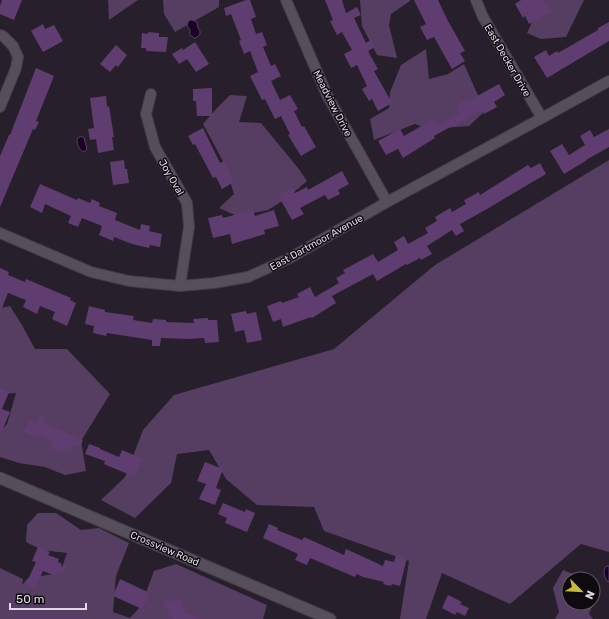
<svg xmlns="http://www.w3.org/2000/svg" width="609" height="619" font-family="Rubik,sans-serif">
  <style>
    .green { fill: #553e61 }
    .water { fill: #1b0028; stroke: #564160 }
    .building { fill: #603d70 }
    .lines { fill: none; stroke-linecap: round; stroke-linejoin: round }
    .minor-casing { stroke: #423b45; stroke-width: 12 }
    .tertiary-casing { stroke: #423b45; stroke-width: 13 }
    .minor { stroke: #574e5c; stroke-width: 10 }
    .tertiary { stroke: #574e5c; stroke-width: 11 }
    .labels { text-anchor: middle; stroke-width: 3; stroke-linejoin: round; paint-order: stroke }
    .street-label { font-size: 10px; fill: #e0dae3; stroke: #0e0a10 }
  </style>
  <rect width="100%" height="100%" fill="#271f2b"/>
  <path class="green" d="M108 0H138L109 20Z
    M163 0H219V7L175 32 164 14Z
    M360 0H410V1L391 14 389 25 397 58 377 55 362 26Z
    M537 0H584L566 37 541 39 527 33 540 5Z
    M426 49 429 79 448 74 464 64 485 111 469 126 429 129 415 124 374 140 370 119 389 108 390 92 401 65Z
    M230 95 247 96 239 122 261 123 298 168 307 181 286 199 268 210 237 216 219 208 234 194 225 165 203 124 217 108Z
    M609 160V552L581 544 510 604 442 573 426 619H400L409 561 324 531 314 507 257 505 226 479 209 450 177 454 171 483 135 518 101 500 125 477 143 430 174 395 334 349 435 265Z
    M10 306 22 325 35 349H67L110 394 81 441 86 471 65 475 45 467 19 463 0 457V432L7 424 16 393 0 394V308Z
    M38 513H56L81 530 99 528 129 543 116 576 113 612 130 618 141 606 154 571 176 564 267 605 263 619H0V568L23 579 22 585 28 578 60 573 67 553 42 550 26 542 27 525Z
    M563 570 587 579H569V603H593V581L595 582V598L589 614 593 619H555L559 612 553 588Z"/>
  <path class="water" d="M190 20H192L197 22 198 28 200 31V34L196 38H194L190 35V30L187 26 188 22Z
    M81 136 84 138 87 149 84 152C79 150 77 144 77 139Z
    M607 566H609V582L607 581C604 576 602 570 607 566Z"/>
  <path class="building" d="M2 0H22L14 20 0 14V6Z
    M246 0H250L256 17 251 19 256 34 262 32 267 45 263 47 271 66 275 64 281 76 271 81 280 100 290 95 298 109 294 111 302 127 304 126 316 147 301 156 288 135 290 134 281 116 275 119 265 99 262 100 250 76 258 72 250 51 244 54 239 41 241 40 231 14 226 16 224 8Z
    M325 0H342L346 13 357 7 361 15 354 18 366 43 371 40 375 47 368 51 378 69 374 71 392 103 378 111 372 99 369 101 362 89 367 86 357 65 351 68 344 54 352 50 342 32 337 35 330 21 333 20Z
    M414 0H438L448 21 465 51 460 53 465 61 452 69 434 37 427 40 420 27 426 24Z
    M521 0H544L551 12 529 24 525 16 523 18 515 4Z
    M609 22V41L547 78 534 57 546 50 549 56 557 51 558 53 598 30V28Z
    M43 24 45 29 54 25 63 41 43 52 31 31Z
    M148 32 159 33V37H168L166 52 146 51V48H141L142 33 148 34Z
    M195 42 209 64 196 72 187 59 179 64 172 54 182 48 183 50Z
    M116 45 127 55 118 67 116 65 110 72 100 64Z
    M36 68 54 76 36 121 39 122 35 130 33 129 0 207V156L9 135H10Z
    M499 84 505 95 494 102 497 107 484 114 482 110 453 127 452 126 434 136 435 138 403 158 398 149 386 155 378 141 400 129 404 136 435 118 439 125 460 113 456 106 467 99 468 101Z
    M212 88V116H197L196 101H193V89Z
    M106 96 107 107 109 106 114 137H112L114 150 98 153 96 139 90 140 88 129 94 128 90 98Z
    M203 128 220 163 224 161 234 182 222 189 216 177 213 178 195 144 193 145 188 136Z
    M609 129V147L586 160H587L564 174 550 151 562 144 569 155 585 145 580 136 590 130 594 137Z
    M124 160 125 169H127L129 183 113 185 110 162Z
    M540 163 546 174 487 209 460 224 464 231 456 236 452 230 427 246 432 254 421 260 420 258 407 265 406 264 377 281 373 274 332 296 336 303 312 318 311 317 283 327 281 319 273 322 267 306 281 301 282 303 299 297 297 294 310 287 315 297 339 283 336 278 345 273 343 270 373 254 378 262 398 250 394 242 404 236 408 244 428 233 425 228 437 221 435 217 450 208 452 212 466 204 464 200 479 192 480 195 528 165 531 168Z
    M342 171 349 184 338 190 340 194 328 200 325 195 300 208 304 214 292 220 278 195 292 188 295 193 307 187 308 190Z
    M40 184 77 200 78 198 90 203 92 199 100 203 99 206 117 213 115 220 140 230 141 224 150 226 149 231 162 234 160 247 150 245 149 248 132 244 114 237 113 241 99 235 102 226 82 218 78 227 68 223 71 216 45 204 42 213 30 207Z
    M253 210 255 216 274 210 279 226 264 230 265 234 232 244 230 234 213 238 208 218 222 215 223 218Z
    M0 268 9 272 8 275 25 282 26 279 71 298 70 300 76 303 67 326 52 319 55 312 40 306 37 314 23 307 26 300 8 293 0 313Z
    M89 306 105 310V312L134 316 133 320 152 323 153 319 166 320V322L194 323 193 319 208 318V320H217L219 342 205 343 204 338 188 339 161 338 160 346H152V340L107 333 106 336 93 333 94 326 85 324Z
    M246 311 247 314 256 312 262 340 247 343 244 330 235 332 231 314Z
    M0 388 9 392 2 409 10 412 0 436Z
    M39 415 46 419 44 423 83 440 80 447 73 444 69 451 63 449 62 453 50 448 53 441 38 435 37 437 24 432 30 420 35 423Z
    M89 444 100 448V449L119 457 122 450 143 459 135 477 104 464 105 461 85 454Z
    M205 462 223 469 216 488 221 490 215 505 199 499 206 484 197 481Z
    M223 503 245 512 246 509 255 513 247 532 225 523 227 518 218 514Z
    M269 524 278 528 277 530 302 540 304 537 344 555 346 549 383 566 385 560 394 562 396 555 407 558 400 586 392 584 391 586 383 584 384 582 363 577 357 574 355 577 310 558 307 565 295 560 298 554 263 538Z
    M38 547 50 552 48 555 59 559 58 562 62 564 61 566 66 568 62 575 57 573 56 576 43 571 35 588 26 584 36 562 32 561Z
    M120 579 150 593 142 609 113 596Z
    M448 595 462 602 460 604 469 608 465 616 457 612 455 615 442 608Z
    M175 598 183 601 182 605 185 606 183 611 201 619H174L167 616 170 610 162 607 166 599 173 602Z"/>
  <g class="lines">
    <defs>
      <path id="minor" d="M286 0 327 95 387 202
        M476 0 483 17 542 118
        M0 35 3 36 13 46 18 57 16 68 0 107
        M151 94 146 114 155 147 187 203 189 227 180 286
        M0 233 91 272 129 281 180 286 214 283 248 277 290 258 387 202 542 118 609 81"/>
      <path id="tertiary" d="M0 478 330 619"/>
    </defs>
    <use href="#minor" class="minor-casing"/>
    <use href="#tertiary" class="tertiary-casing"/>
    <use href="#minor" class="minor"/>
    <use href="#tertiary" class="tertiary"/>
  </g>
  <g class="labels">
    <g class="street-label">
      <text transform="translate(508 60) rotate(60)" y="4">East Decker Drive</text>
      <text transform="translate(333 103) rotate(63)" y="4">Meadview Drive</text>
      <text transform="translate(172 177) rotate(60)" y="4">Joy Oval</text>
      <text transform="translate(316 242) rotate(-29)" y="4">East Dartmoor Avenue</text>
      <text transform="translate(165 548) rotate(23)" y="4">Crossview Road</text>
    </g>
  </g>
  <g transform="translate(581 591) rotate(114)"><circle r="19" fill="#0e0a10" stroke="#625d64"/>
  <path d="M0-3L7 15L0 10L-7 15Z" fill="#c7bb3c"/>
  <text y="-6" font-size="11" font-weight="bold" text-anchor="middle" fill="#e0dae3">N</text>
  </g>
  <path d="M10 603v6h76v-6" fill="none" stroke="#e0dae3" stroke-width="2"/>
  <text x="16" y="603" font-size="12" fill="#e0dae3" stroke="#0e0a10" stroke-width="3" paint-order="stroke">50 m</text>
</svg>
